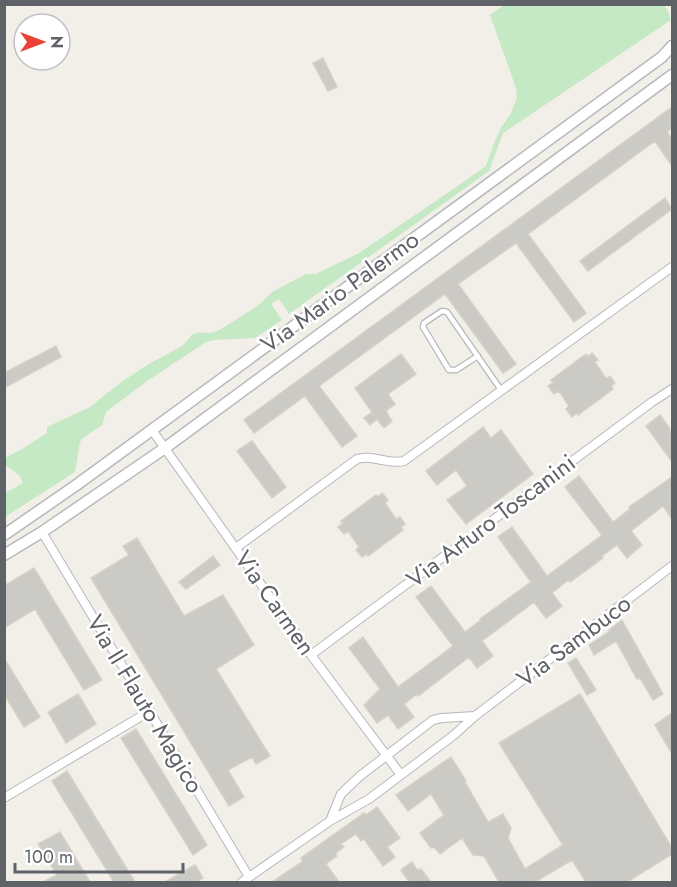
<svg xmlns="http://www.w3.org/2000/svg" width="677" height="887" font-family="Jost,sans-serif">
  <style>
    .green { fill: #c5e8c5 }
    .building { fill: #cccac5; stroke: #d6d1c6; stroke-width: 1.5 }
    .lines { fill: none; stroke-linecap: round; stroke-linejoin: round }
    .service-casing { stroke: #b5b8bc; stroke-width: 7 }
    .minor-casing { stroke: #b5b8bc; stroke-width: 10 }
    .tertiary-casing { stroke: #b5b8bc; stroke-width: 13 }
    .service { stroke: #fff; stroke-width: 4.5 }
    .minor { stroke: #fff; stroke-width: 8 }
    .tertiary { stroke: #fff; stroke-width: 10 }
    .labels { text-anchor: middle; stroke-width: 5; stroke-linejoin: round; paint-order: stroke }
    .street-label { font-size: 24px; fill: #5f6368; stroke: #fff }
  </style>
  <rect width="100%" height="100%" fill="#f1efe8"/>
  <path class="green" d="M504 5H664L668 11 671 20 503 133 489 171 289 314 279 299 271 304 282 320 255 338 214 340 206 342 147 381 106 412 102 425 83 438 80 442 75 472 5 517V493L23 483 19 475 5 465V458L22 449 47 433V427L90 407 120 383 147 365 182 346 193 334 199 332 210 333 218 331 256 307 265 299 272 292 306 274H316L359 253 449 192 486 166 495 141 501 128 511 113 517 97 516 88 490 15Z"/>
  <path class="building" d="M323 58 337 87 328 91 313 63Z
    M672 107V128L667 132 672 139V166L655 141 528 234 586 313 574 322 516 243 458 284 516 364 503 373 445 294 319 386 357 436 342 447 305 396 254 433 244 420Z
    M665 198 672 209 588 271 580 261Z
    M56 346 61 357 4 388V373Z
    M592 353 598 360 595 362 606 379 610 376 615 383 611 386 613 389 578 415 577 413 572 417 566 409 569 406 559 391 554 394 548 386 553 383 551 380 586 354 588 357Z
    M401 354 416 374 388 394 395 404 386 411 392 421 384 428 377 419 370 425 364 418 372 412 355 388Z
    M660 415 670 429 669 430 672 434V462L646 426Z
    M483 427 491 438 501 430 533 474 466 524 447 500 467 486 456 470 437 485 426 471Z
    M252 441 286 487 272 498 237 451Z
    M579 476 613 522 630 509 629 507 672 477V519L663 506 631 531 642 545 627 558 617 545 602 556 603 558 570 582 568 580 552 593 562 606 546 618 534 602 482 641 493 656 477 668 469 657 418 696 417 694 404 704 414 717 398 729 388 715 377 723 364 705 380 689 349 648 363 637 398 687 453 646 416 597 431 586 465 632 481 620 480 619 531 582 498 537 512 527 547 576 602 535 565 487Z
    M382 493 388 500 385 503 396 519 400 517 405 524 401 527 403 530 368 556 367 554 362 557 356 550 359 547 348 531 344 534 338 527 343 523 341 521 376 495 378 497Z
    M137 538 184 616 223 595 254 645 216 669 270 756 256 764 252 757 228 770 244 797 229 806 91 578 129 555 123 546Z
    M213 556 220 565 186 589 179 582Z
    M34 568 102 680 84 690 35 609 4 628V586Z
    M622 620 663 694 653 700 640 678 637 679 616 641 594 655 589 645 610 631 609 630Z
    M4 658 40 717 24 727 4 694Z
    M576 658 596 690 587 695 568 663Z
    M78 694 96 724 66 743 48 712Z
    M580 694 672 848V854L627 882H586L572 860 535 882H499L484 856 473 855 462 838 440 854 434 847 431 848 420 833 444 815 431 794 408 811 396 795 451 757 466 781 465 782 488 822 503 814 511 828 508 838 525 869 563 845 499 743Z
    M672 713V754L655 725Z
    M136 729 207 845 193 855 121 738Z
    M67 771 135 882H114L52 781Z
    M377 807 400 838 387 847 395 857 383 866 364 839 361 841 356 834 341 844 344 847 335 854 337 856 326 864 339 882H272L303 861 301 858 364 813 366 815Z
    M60 832 90 882H43L57 875 38 844Z
    M412 862 417 870 421 869 431 882H409L401 870Z
    M195 865 203 878 196 882H165Z"/>
  <g class="lines">
    <defs>
      <path id="service" d="M478 356 456 370H449L423 327 424 323 442 311 447 312 501 390"/>
      <path id="minor" d="M152 430 311 655 401 775
        M42 532 249 877
        M236 548 357 459C373 454 387 465 404 461L672 267
        M311 655 652 402 672 389
        M4 798 150 711
        M330 821 341 794 360 776 433 720 442 718 475 716
        M242 882 330 821 369 799 454 735 475 716 672 566"/>
      <path id="tertiary" d="M4 535 75 486 662 57 672 46
        M4 555 42 532 165 448 672 75"/>
    </defs>
    <use href="#service" class="service-casing"/>
    <use href="#minor" class="minor-casing"/>
    <use href="#tertiary" class="tertiary-casing"/>
    <use href="#service" class="service"/>
    <use href="#minor" class="minor"/>
    <use href="#tertiary" class="tertiary"/>
  </g>
  <g class="labels">
    <g class="street-label">
      <text transform="translate(340 292) rotate(-36)" y="8">Via Mario Palermo</text>
      <text transform="translate(491 521) rotate(-37)" y="8">Via Arturo Toscanini</text>
      <text transform="translate(275 603) rotate(55)" y="8">Via Carmen</text>
      <text transform="translate(574 641) rotate(-37)" y="8">Via Sambuco</text>
      <text transform="translate(145 704) rotate(59)" y="8">Via Il Flauto Magico</text>
    </g>
  </g>
  <rect width="677" height="887" fill="none" stroke="#5f6368" stroke-width="12"/>
  <g transform="translate(42 42) rotate(90)"><circle r="28" fill="#ffffff" stroke="#bfc1c3" stroke-width="1.5"/>
  <path d="M0-4.5L10 22L0 15L-10 22Z" fill="#ea4335"/>
  <text y="-9" font-size="16" font-weight="bold" text-anchor="middle" fill="#5f6368">N</text>
  </g>
  <path d="M15 863v9h168v-9" fill="none" stroke="#5f6368" stroke-width="3"/>
  <text x="24" y="863" font-size="18" fill="#5f6368" stroke="#ffffff" stroke-width="4.5" paint-order="stroke">100 m</text>
</svg>
